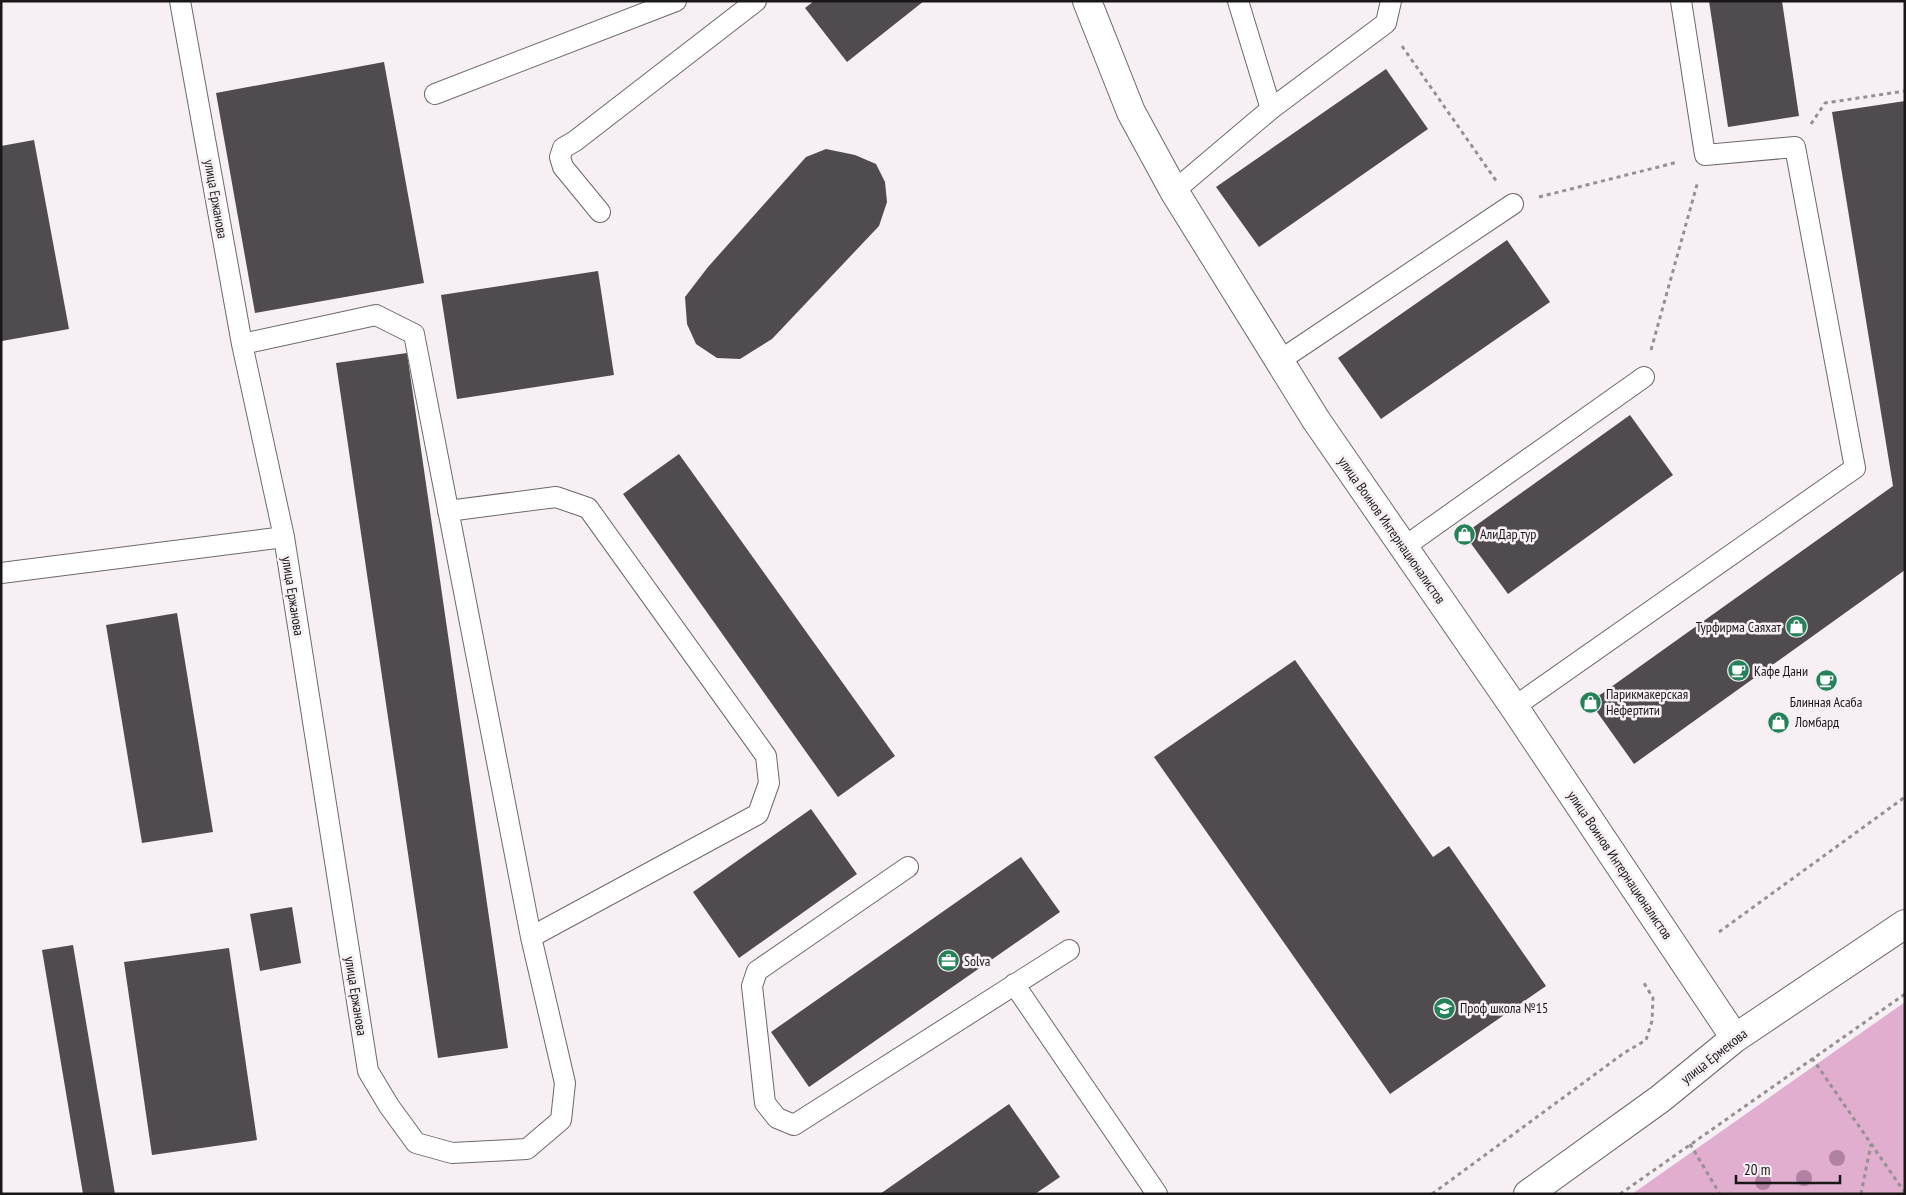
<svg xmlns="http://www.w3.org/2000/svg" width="1906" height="1195" font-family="'PT Sans Narrow',sans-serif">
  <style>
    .green { fill: #e1aecf }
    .building { fill: #504b4e }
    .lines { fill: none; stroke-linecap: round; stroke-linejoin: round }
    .service-casing { stroke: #6e686b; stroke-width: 22 }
    .secondary-casing { stroke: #6e686b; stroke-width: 30 }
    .path { stroke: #959093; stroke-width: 3; stroke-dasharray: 4 4; stroke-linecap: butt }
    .service { stroke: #fff; stroke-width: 20 }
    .secondary { stroke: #fff; stroke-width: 28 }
    .tree { fill: #b181a4 }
    .labels { text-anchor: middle; stroke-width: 5; stroke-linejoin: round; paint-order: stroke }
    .street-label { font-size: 14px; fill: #1a1719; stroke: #f6f0f4 }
    .poi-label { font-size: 14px; fill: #1a1719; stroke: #f6f0f4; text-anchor: start }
  </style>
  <rect width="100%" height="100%" fill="#f6f0f4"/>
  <path class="green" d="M1905 1002V1194H1632Z"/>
  <path class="building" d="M814 1H924L847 62 805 8Z
    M1709 1H1782L1799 116 1728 127Z
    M384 62 424 283 255 313 216 93Z
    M1386 69 1428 129 1259 247 1216 187Z
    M1905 101V570L1634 764 1590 702 1893 486 1832 112Z
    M34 140 69 329 2 341 1 146Z
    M826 149 855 155 876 164 885 182 887 202 879 226 772 339 740 359 717 358 696 344 687 324 685 297 708 267 806 157Z
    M1507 240 1550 302 1381 419 1338 358Z
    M598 271 614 375 457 399 441 295Z
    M407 353 508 1048 438 1058 336 363Z
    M1630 415 1673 475 1508 594 1464 534Z
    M679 454 895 756 838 797 623 494Z
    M177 613 213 832 142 843 106 625Z
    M1295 660 1433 857 1449 846 1546 986 1390 1094 1154 757Z
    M811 809 857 874 739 958 693 892Z
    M1021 857 1060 912 809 1087 771 1032Z
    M292 907 301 963 260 971 250 914Z
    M73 945 115 1194H83L42 950Z
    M229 948 257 1140 152 1155 124 962Z
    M1009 1104 1060 1177 1035 1194H880Z"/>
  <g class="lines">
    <defs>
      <path id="service" d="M180 1 242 344 284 537 368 1071 389 1106 416 1143 452 1153 527 1149 561 1120 565 1083 531 937 414 334 376 315 242 344
        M1238 1 1271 109 1386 23 1391 1
        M435 94 676 1
        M1174 191 1271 109
        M600 212 563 167 560 157 563 148 575 141 756 1
        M1279 361 1513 204
        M448 511 556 497 588 508 766 756 769 783 758 814 531 937
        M1404 547 1644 377
        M1 573 284 537
        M1514 707 1855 468 1795 147 1705 155 1681 1
        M908 867 757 971 752 986 765 1103 777 1118 794 1125 1069 950
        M1014 984 1157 1194"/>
      <path id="secondary" d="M1087 1 1131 112 1174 191 1316 420 1514 707 1735 1038
        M1528 1194 1660 1099 1735 1038 1905 924"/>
    </defs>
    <use href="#service" class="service-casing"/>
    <use href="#secondary" class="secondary-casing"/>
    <path class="path" d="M1402 46 1497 182
      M1811 124 1825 103 1905 91
      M1539 197 1678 162
      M1651 350 1698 181
      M1719 932 1905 797
      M1812 1058 1905 1193
      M1690 1144 1720 1194
      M1432 1194 1624 1053 1646 1040 1652 1021 1653 998 1644 983
      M1620 1194 1905 994
      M1861 1194 1871 1144"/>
    <use href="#service" class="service"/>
    <use href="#secondary" class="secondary"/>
  </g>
  <g class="tree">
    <circle cx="1837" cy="1158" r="8"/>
    <circle cx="1804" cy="1178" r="8"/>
    <circle cx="1763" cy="1182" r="8"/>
  </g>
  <defs>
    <symbol id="shop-disc" viewBox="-11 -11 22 22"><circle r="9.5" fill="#248158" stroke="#f6f0f4"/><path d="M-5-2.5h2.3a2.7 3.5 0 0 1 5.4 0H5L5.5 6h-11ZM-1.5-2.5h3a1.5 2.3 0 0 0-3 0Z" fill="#fff"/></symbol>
    <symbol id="cafe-disc" viewBox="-11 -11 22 22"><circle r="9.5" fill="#248158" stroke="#f6f0f4"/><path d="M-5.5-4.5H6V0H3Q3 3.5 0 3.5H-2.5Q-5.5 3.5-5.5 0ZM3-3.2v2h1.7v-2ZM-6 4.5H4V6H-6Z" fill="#fff"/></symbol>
    <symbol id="office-disc" viewBox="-11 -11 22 22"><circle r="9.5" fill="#248158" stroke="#f6f0f4"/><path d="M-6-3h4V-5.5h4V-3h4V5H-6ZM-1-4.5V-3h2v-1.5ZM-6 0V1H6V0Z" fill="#fff"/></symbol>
    <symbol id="university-disc" viewBox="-11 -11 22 22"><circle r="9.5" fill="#248158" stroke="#f6f0f4"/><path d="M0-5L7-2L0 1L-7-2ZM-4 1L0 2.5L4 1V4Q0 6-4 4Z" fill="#fff"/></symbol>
  </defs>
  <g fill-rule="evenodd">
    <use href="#shop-disc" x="1452" y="522" width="25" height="25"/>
    <use href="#shop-disc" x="1784" y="614" width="25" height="25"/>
    <use href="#cafe-disc" x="1726" y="658" width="25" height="25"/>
    <use href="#cafe-disc" x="1814" y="668" width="25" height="25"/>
    <use href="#shop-disc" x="1578" y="690" width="25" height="25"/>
    <use href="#shop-disc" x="1766" y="710" width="25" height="25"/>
    <use href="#office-disc" x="936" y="948" width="25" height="25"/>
    <use href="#university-disc" x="1432" y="996" width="25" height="25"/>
  </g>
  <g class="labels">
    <g class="street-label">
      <text transform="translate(216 199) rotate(80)" y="5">улица Ержанова</text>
      <text transform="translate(1392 530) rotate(55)" y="5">улица Воинов Интернационалистов</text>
      <text transform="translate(293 596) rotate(81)" y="5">улица Ержанова</text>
      <text transform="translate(1620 865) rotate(56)" y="5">улица Воинов Интернационалистов</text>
      <text transform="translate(356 996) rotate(81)" y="5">улица Ержанова</text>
      <text transform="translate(1714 1056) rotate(-38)" y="5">улица Ермекова</text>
    </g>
    <g class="poi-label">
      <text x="1480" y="539">АлиДар тур</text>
      <text x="1781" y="632" text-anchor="end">Турфирма Саяхат</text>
      <text x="1754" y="676">Кафе Дани</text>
      <text x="1606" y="699">Парикмакерская<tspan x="1606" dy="16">Нефертити</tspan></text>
      <text x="1826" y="707" text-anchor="middle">Блинная Асаба</text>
      <text x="1795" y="727">Ломбард</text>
      <text x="964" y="966">Solva</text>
      <text x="1460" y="1013">Проф школа №15</text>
    </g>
  </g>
  <rect width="1906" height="1195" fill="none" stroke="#1a1719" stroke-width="5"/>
  <path d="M1736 1175v8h104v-8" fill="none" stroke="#1a1719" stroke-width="2.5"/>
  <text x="1744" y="1175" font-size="15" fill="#1a1719" stroke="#f6f0f4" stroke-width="4" paint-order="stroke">20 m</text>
</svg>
